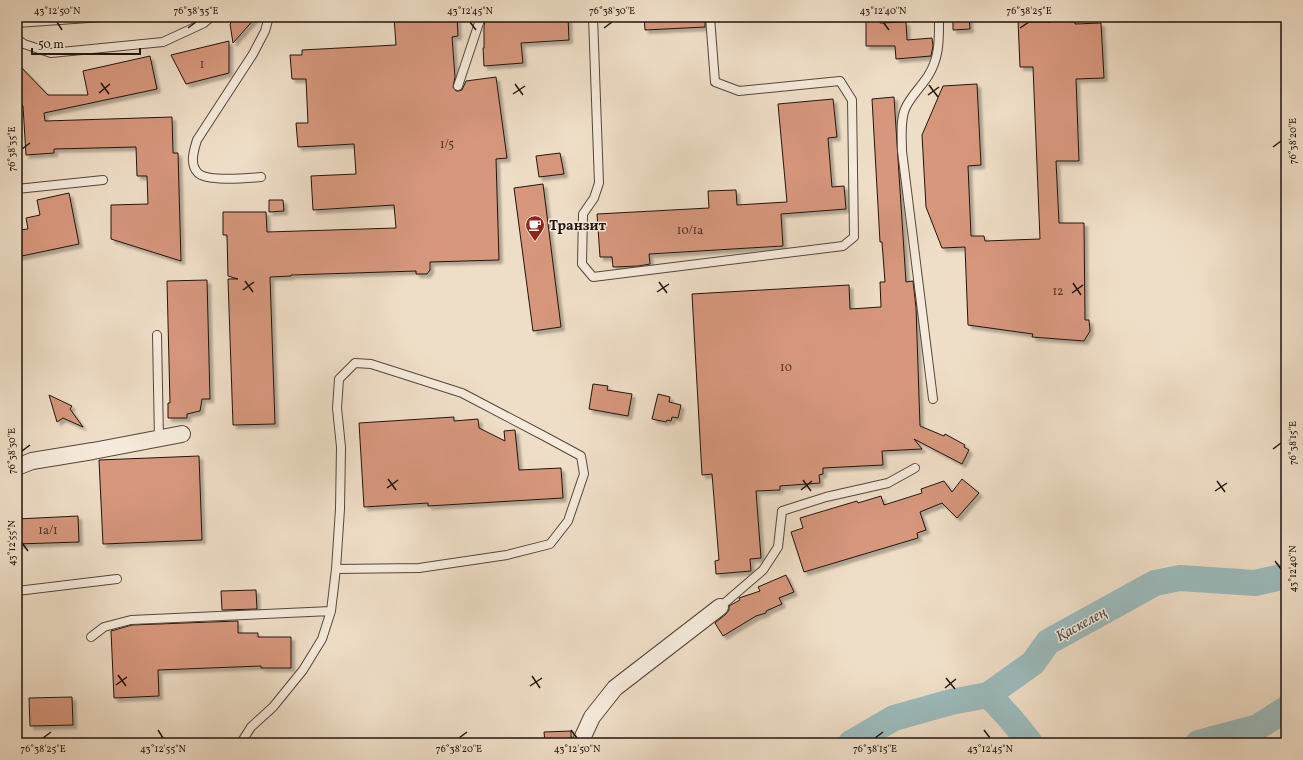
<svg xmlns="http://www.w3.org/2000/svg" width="1303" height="760" font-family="Vollkorn,serif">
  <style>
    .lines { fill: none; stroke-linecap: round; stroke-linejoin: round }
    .river { stroke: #9cbbbc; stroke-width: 26 }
    .building { fill: #d7977d; stroke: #20150e; filter: url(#shadow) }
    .lane-casing { stroke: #54473c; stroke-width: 10 }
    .street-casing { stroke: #54473c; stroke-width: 18 }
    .lane { stroke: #f5eadb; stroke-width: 8 }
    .street { stroke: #f5eadb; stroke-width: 16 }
    .ticks { fill: none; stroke: #20150e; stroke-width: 1.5 }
    .labels { text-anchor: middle; stroke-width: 3; stroke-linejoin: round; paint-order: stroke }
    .number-label { font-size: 12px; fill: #4e362a }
    .poi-label { font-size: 14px; font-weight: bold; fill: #20150e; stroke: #f5eadb; text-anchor: start }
    .water-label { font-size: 15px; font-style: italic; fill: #4b4f4b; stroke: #f5eadb }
    .neatline { fill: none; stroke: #20150e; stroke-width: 1.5 }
    .ticks-label { font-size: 10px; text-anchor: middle; fill: #20150e }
  </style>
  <defs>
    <filter id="shadow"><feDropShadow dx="3.5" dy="3.5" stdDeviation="1" flood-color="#0004"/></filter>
  </defs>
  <rect width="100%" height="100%" fill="#efdec7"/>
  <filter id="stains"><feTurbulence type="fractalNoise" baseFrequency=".005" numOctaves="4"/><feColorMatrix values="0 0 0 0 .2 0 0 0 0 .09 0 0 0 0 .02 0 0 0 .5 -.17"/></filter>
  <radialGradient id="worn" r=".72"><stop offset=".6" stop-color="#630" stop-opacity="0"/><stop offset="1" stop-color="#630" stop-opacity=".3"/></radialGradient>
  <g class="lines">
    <path class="river" d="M988 695C1004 710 1017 726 1030 743
      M851 743 894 718 951 702 988 695 1033 663 1048 642 1155 583 1180 578 1255 583 1286 576
      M1198 743 1258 727 1286 709"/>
  </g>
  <path class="building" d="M236 17H256L233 43 230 24Z
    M394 17H457L458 36 452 37 455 77 453 87 456 91H459L462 90 466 81 496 77 507 158 496 159 499 260 430 262V270L427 274H416V271L291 275V276L270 277 275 424 233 425 228 279H238L228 276 227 235H223V212H266L267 232 396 228 394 205 313 210 311 176 356 174 354 144 298 147 296 123H308L306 79H292L290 55H302V50L396 45Z
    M486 17H568L569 40 521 43 523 63 484 66 483 48H484V26Z
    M644 17H705V27L645 30Z
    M953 17H969L970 29 953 30Z
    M1051 17H1075V24L1101 23 1104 78 1076 79 1079 161H1056L1059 223H1084L1085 320H1089L1090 331 1084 341 1032 337 1033 334 968 325 965 247 942 248 926 207 922 135 943 86 977 84 981 165 968 166 971 236H984L985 241 1040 239 1033 67H1020L1018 20H1029L1030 22H1051Z
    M866 20H880V23L906 22 907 40 932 38 933 46 931 56 896 59 895 46H866Z
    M229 41V73L186 84 171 55Z
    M150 56 157 89 44 113 45 121 172 117 173 153H178L181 261 111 239V205L148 204 147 176H137L136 147 54 149V153L26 155 23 106 17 100V63L48 95H88L83 71Z
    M894 97 906 282 913 281 916 308 920 426 944 436 945 434 965 445 964 447 969 450 962 464 914 439 922 449 882 451 883 465 823 468V474L819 475 820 483 780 486V490L756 491 761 558 750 559 751 571 716 574 715 561 719 560 712 474 702 475 692 294 849 285 850 309 881 307 880 282H885L882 242H880L872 99Z
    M833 99 837 137 828 138 832 187 844 186 846 209 781 214 783 246 649 254 650 264 638 266 613 267 612 257H600L597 214 709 208 708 191 736 190 737 205 787 202 778 104Z
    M560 153 564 174 539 177 536 156Z
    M543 184 561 327 533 331 514 188Z
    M69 193 79 244 17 257V230L28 229 26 218 40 215 37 200Z
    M269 200H283L284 211 269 212Z
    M207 280 210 399H202L200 411 187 414V418H168V403H170L167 281Z
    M593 384 608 386 607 390 632 394 628 416 589 409Z
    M658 394 670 397 669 402 681 405 678 418 672 417 671 421 667 420 666 422 652 419Z
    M49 395 72 406 70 409 83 427 63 418 57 422Z
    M454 417V421L478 419 479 428 505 441 504 431 515 430 519 470 561 468 563 498 428 506V503L364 507 359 423Z
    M199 456 202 540 103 544 99 460Z
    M962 479 979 493 957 518 942 503 920 512 926 530 917 533 918 538 804 572 791 532 803 528 800 518 857 501 858 503 881 496 884 505 922 493 921 489 944 481 952 492Z
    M78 516 79 542 17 544V519Z
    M786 575 794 592 779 598 782 604 766 611V613L756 616 723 636 715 623 726 614 729 610V606L740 600 739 598 760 591 758 587Z
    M256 590 257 609 222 610 221 591Z
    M238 621V633H258V637H291V668H261V666L158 670 159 696 114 698 111 631 132 625Z
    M72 697 73 725 30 726 29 698Z
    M571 731V743H545L544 732Z"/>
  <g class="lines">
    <defs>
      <path id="lane" d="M593 17 599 183 594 198 583 214 582 264 593 277 843 246 854 237 852 100 840 81 739 91 715 82 710 17
        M17 23 102 17
        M17 39 24 44 51 53 163 42 204 23 211 17
        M458 86 480 20V17
        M261 177C248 178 207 182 198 173 189 164 194 150 197 140L253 54 265 31 269 17
        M17 189 103 180
        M157 335 159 439
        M933 399 902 151C902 138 900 121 905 109 910 97 921 87 928 76 940 57 939 39 939 17
        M17 591 117 579
        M720 607 763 570 778 547 782 511 826 497 888 483 915 468
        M91 637 104 627 131 620 331 611
        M241 743 251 727 273 707 303 670 322 639 331 611 336 569 340 509 341 447 337 408 339 379 355 363 371 364 462 393 544 436 581 456 584 474 568 521 550 544 507 555 419 568 336 569"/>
      <path id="street" d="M17 467 32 461 93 451 182 434
        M580 743 592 717 615 688 720 607"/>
    </defs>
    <use href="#lane" class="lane-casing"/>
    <use href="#street" class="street-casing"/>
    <use href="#lane" class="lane"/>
    <use href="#street" class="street"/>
  </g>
  <path class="ticks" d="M57 22 62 30M470 22 476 30M883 22 889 30M188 28 196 22M604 28 612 22M1020 28 1029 22M101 83 109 94M515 84 523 95M929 85 938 97M99 93 110 84M513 94 525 86M928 95 939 87M1273 147 1281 141M22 149 30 143M245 281 253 292M659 282 667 293M1073 283 1081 295M243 290 254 282M657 292 669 284M1072 293 1083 285M1273 449 1281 443M22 451 30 445M388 479 396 490M803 480 811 491M1217 481 1225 492M387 488 398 480M801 490 812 481M1215 491 1227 483M22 543 28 551M1275 561 1281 569M118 675 126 686M532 676 540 688M946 678 955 689M116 685 127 677M530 686 542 678M945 688 956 679M158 730 163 738M571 730 577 738M984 730 990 738M43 738 51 732M459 738 467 732M875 738 883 732"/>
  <defs>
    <symbol id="cafe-pin" viewBox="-11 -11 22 30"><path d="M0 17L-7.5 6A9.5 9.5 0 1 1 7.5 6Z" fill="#8f2418" stroke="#f5eadb"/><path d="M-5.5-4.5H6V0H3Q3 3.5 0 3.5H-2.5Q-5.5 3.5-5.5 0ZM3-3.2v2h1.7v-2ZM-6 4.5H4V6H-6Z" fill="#fff"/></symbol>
  </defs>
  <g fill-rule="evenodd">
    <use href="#cafe-pin" x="524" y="214" width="22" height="30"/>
  </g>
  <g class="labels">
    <g class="number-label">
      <text x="202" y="68">1</text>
      <text x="447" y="148">1/5</text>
      <text x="690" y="234">10/1а</text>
      <text x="1058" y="295">12</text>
      <text x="786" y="371">10</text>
      <text x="48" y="534">1а/1</text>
    </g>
    <g class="poi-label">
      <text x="549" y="230">Транзит</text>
    </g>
    <g class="water-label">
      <text transform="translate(1081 624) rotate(-29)" y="5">Қаскелең</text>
    </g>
  </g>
  <rect width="1303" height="760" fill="none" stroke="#efdec7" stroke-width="44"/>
  <path d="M32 48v6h108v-6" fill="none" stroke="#20150e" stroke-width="2"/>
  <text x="38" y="48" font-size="12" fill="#20150e" stroke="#f5eadb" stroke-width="3" paint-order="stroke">50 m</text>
  <rect x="22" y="22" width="1259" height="716" class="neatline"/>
  <g class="ticks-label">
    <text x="57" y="14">43°12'50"N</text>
    <text x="196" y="14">76°38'35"E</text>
    <text x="470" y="14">43°12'45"N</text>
    <text x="612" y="14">76°38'30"E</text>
    <text x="883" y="14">43°12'40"N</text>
    <text x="1029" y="14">76°38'25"E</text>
    <text transform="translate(1292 141) rotate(-90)" y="4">76°38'20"E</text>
    <text transform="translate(11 149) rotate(-90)" y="4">76°38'35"E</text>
    <text transform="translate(1292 443) rotate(-90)" y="4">76°38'15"E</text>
    <text transform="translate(11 451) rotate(-90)" y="4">76°38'30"E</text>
    <text transform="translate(11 543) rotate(-90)" y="4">43°12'55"N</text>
    <text transform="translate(1292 569) rotate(-90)" y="4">43°12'40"N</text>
    <text x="43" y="752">76°38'25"E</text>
    <text x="163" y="752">43°12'55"N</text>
    <text x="459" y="752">76°38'20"E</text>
    <text x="577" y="752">43°12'50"N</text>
    <text x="875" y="752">76°38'15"E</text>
    <text x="990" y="752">43°12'45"N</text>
  </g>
  <rect width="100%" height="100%" filter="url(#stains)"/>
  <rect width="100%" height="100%" fill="url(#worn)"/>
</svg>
